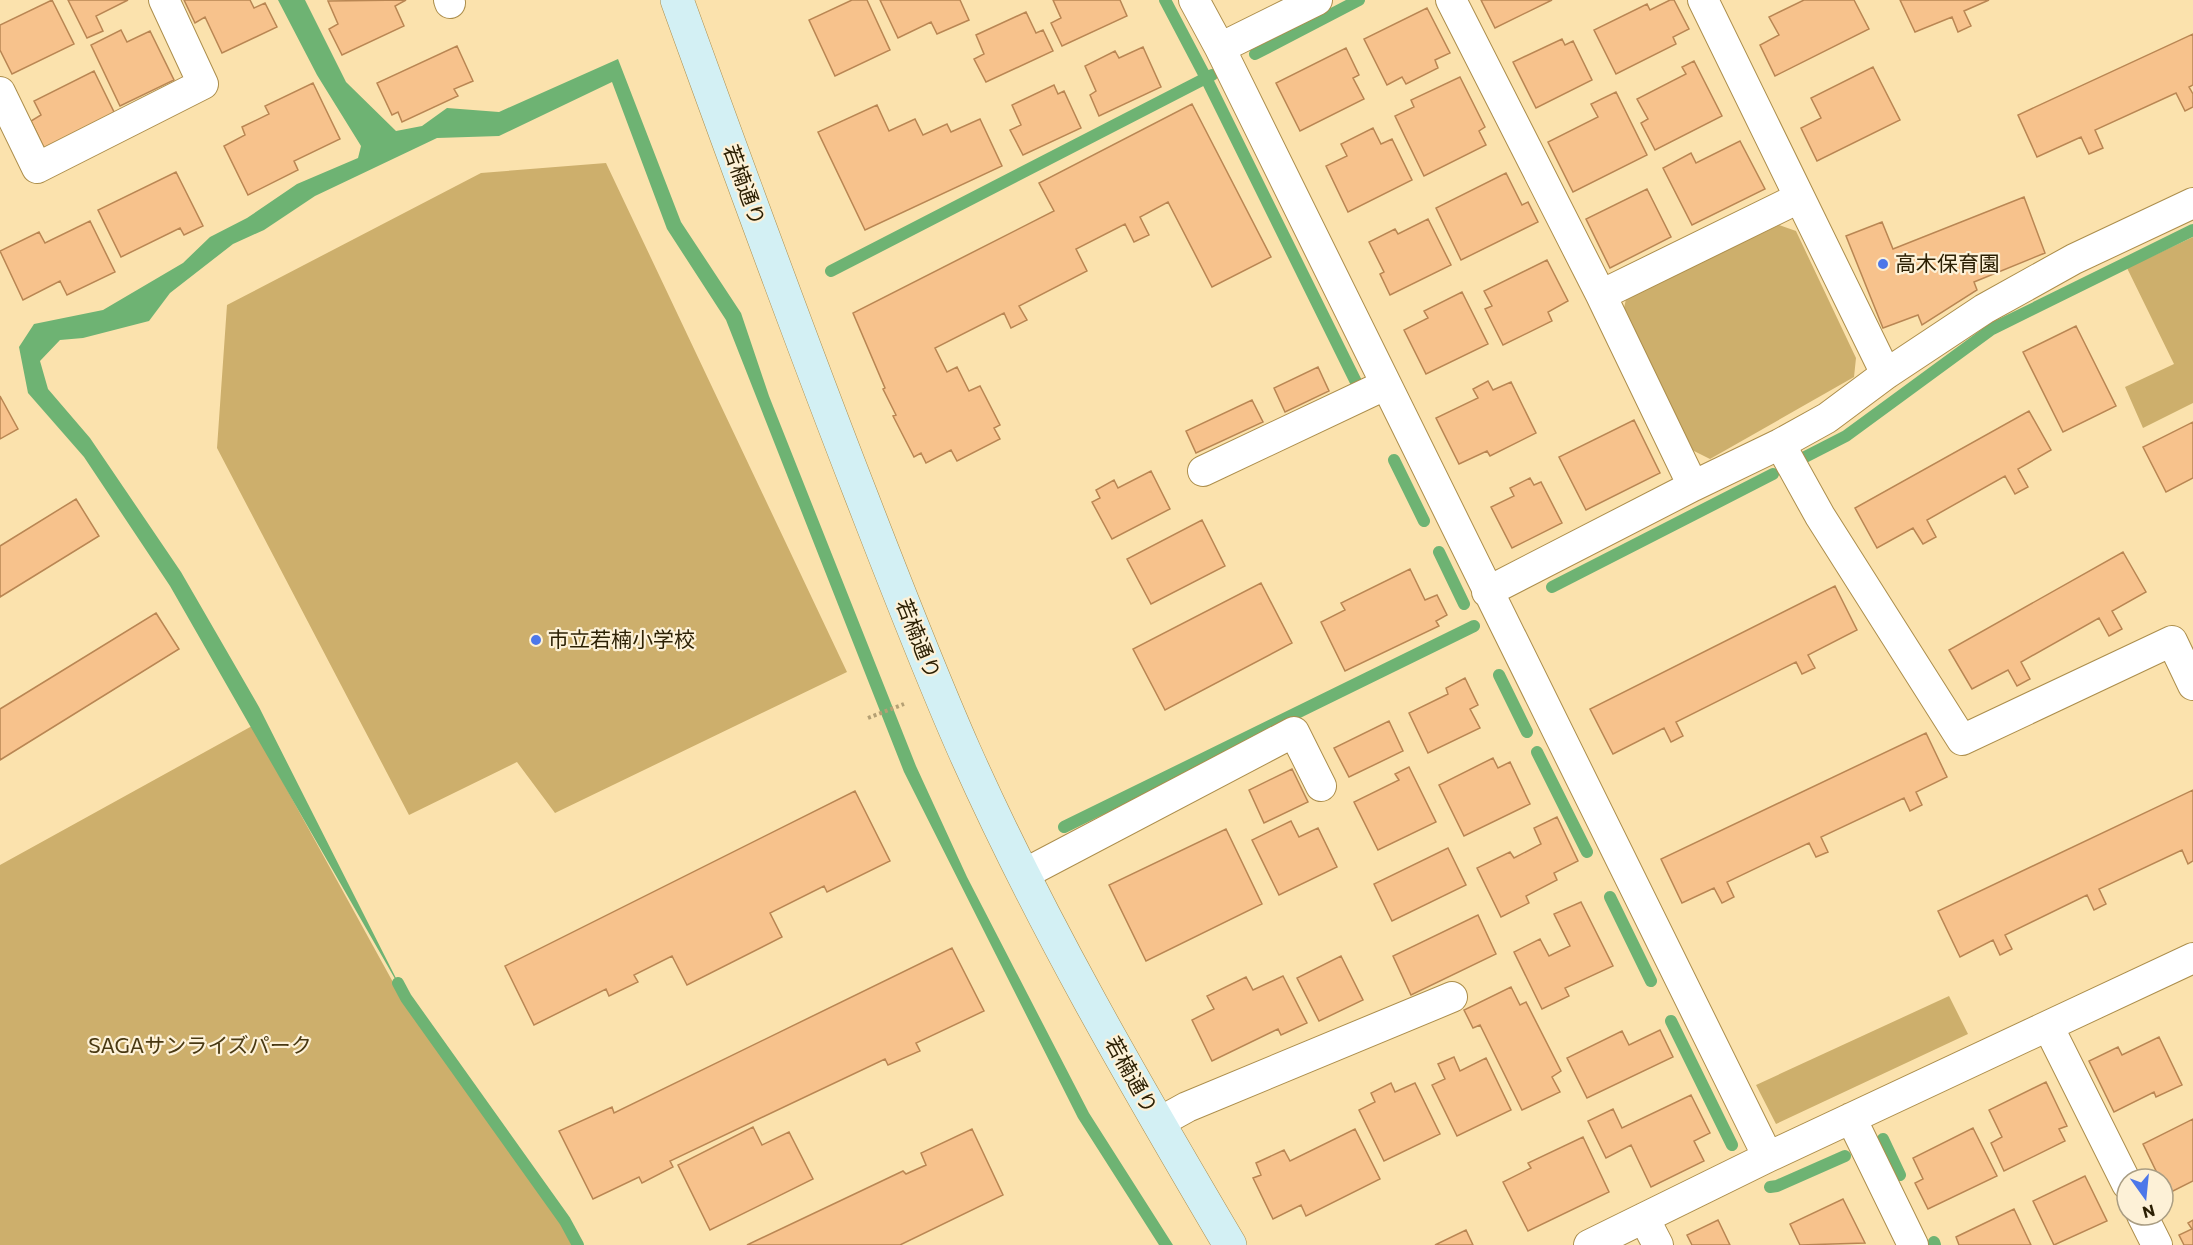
<svg xmlns="http://www.w3.org/2000/svg" width="2193" height="1245" font-family="Commissioner,'Noto Sans JP',sans-serif">
  <style>
    .green { fill: #cdaf6c }
    .water { fill: #6eb373 }
    .lines { fill: none; stroke-linecap: round; stroke-linejoin: round }
    .stream { stroke: #6eb373; stroke-width: 12 }
    .building { fill: #f7c28c; stroke: #b98653; stroke-width: 1.5 }
    .street-casing { stroke: #ac8e4c; stroke-width: 32 }
    .secondary-casing { stroke: #ac8e4c; stroke-width: 34 }
    .path { stroke: #b5a074; stroke-width: 4; stroke-dasharray: 3 3; stroke-linecap: butt }
    .street { stroke: #fff; stroke-width: 30 }
    .secondary { stroke: #d3f0f4; stroke-width: 33 }
    .poi-dot { fill: #4c77e9; stroke: #fdf1d7; stroke-width: 2 }
    .labels { text-anchor: middle; stroke-width: 4.5; stroke-linejoin: round; paint-order: stroke }
    .street-label { font-size: 21px; fill: #2c2004; stroke: #fdf1d7 }
    .poi-label { font-size: 21px; fill: #2c2004; stroke: #fdf1d7; text-anchor: start }
    .park-label { font-size: 21px; fill: #483812; stroke: #fdf1d7 }
  </style>
  <rect width="100%" height="100%" fill="#fbe2ad"/>
  <path class="green" d="M606 163 847 672 555 813 517 762 409 815 217 448 227 305 481 173Z
    M1779 225 1796 231 1856 358 1854 377 1710 459 1688 448 1622 317 1626 299Z
    M2193 237V403L2143 428 2125 387 2174 364 2127 268Z
    M252 726 405 1004 565 1228 574 1245H0V865Z
    M1949 996 1968 1034 1776 1124 1756 1085Z"/>
  <path class="water" d="M278 0H305L346 82 396 131 422 126 447 108 499 112 618 59 681 222 741 313 769 396 916 766 967 877 1089 1113 1173 1245H1159L1078 1118 904 772 726 320 667 229 612 82 499 136 437 138 315 196 264 230 233 244 170 293 149 321 83 338 60 340 40 361 48 389 90 438 181 572 259 707 406 998 170 586 84 457 28 393 19 347 34 324 103 310 183 263 210 237 247 218 297 184 358 158 361 146 317 75Z"/>
  <g class="lines">
    <path class="stream" d="M1165 0 1206 78 1212 75
      M1255 54 1359 0
      M831 271 1206 78 1356 382
      M1805 457 1846 436 1992 329 2193 230
      M1394 460 1424 521
      M1439 552 1464 604
      M1552 587 1773 474
      M1499 675 1527 732
      M1537 752 1587 852
      M1064 827 1474 626
      M1610 897 1651 981
      M398 983 406 998 565 1221 578 1245
      M1671 1021 1732 1145
      M1883 1139 1900 1175
      M1770 1187 1777 1186 1845 1156
      M1934 1242 1935 1245"/>
  </g>
  <path class="building" d="M52 0 74 44 12 74 0 50V25Z
    M68 0H128L96 16 103 31 87 38Z
    M184 0H250L254 8 265 3 277 27 222 53 205 17 195 23Z
    M406 0 395 6 404 26 342 55 329 29 338 24 328 1Z
    M852 0H867L890 50 835 76 809 20Z
    M880 0H960L969 20 937 34 931 22 898 38Z
    M1053 0H1120L1127 16 1062 46 1051 23 1061 18Z
    M1481 0H1552L1495 28Z
    M1670 0H1674L1689 29 1673 37 1676 44 1616 74 1594 30 1647 4 1650 10Z
    M1804 0H1854L1869 29 1775 76 1760 45 1779 35 1769 17Z
    M1900 0H1989L1964 11 1971 26 1958 32 1952 17 1915 32Z
    M1427 8 1450 53 1435 60 1438 68 1406 84 1402 77 1387 85 1364 39Z
    M1026 12 1036 33 1043 30 1053 51 986 82 974 59 984 54 976 35Z
    M121 30 127 42 150 31 174 80 120 106 91 45Z
    M2193 34V85L2189 87 2193 94V107L2185 111 2176 93 2095 130 2103 148 2089 154 2081 137 2037 157 2018 115Z
    M1562 39 1565 45 1573 41 1592 80 1536 108 1513 62Z
    M457 46 473 81 454 89 458 96 402 122 398 112 392 115 377 83Z
    M1143 47 1161 87 1099 116 1090 95 1096 91 1085 66 1115 51 1119 58Z
    M1346 48 1359 75 1353 78 1364 99 1300 131 1276 83Z
    M1694 61 1722 116 1655 150 1641 123 1648 119 1637 99 1686 74 1682 67Z
    M1873 67 1900 120 1817 161 1801 128 1821 118 1811 98Z
    M94 71 115 114 44 148 31 121 41 115 34 101Z
    M1460 77 1485 127 1479 131 1486 145 1424 176 1395 116 1414 107 1411 100Z
    M313 83 340 139 294 161 298 170 248 195 224 146 245 135 242 127 269 114 265 106Z
    M1054 85 1058 94 1064 91 1081 128 1023 155 1010 130 1021 125 1012 105Z
    M1616 92 1647 155 1573 192 1548 142 1598 117 1591 104Z
    M1192 104 1271 257 1212 287 1168 202 1140 217 1149 235 1134 242 1125 224 1076 249 1087 271 1019 306 1027 320 1011 328 1004 313 935 348 947 372 957 367 969 391 980 386 1000 425 994 428 1000 439 957 461 951 450 926 463 921 453 914 457 893 416 896 415 883 389 885 388 853 313 1054 211 1039 183Z
    M877 105 889 131 915 119 923 135 947 124 951 132 980 119 1002 166 865 230 818 132Z
    M1373 128 1381 144 1392 139 1412 180 1348 212 1326 166 1347 156 1341 144Z
    M1740 141 1765 189 1692 225 1663 168 1691 153 1696 163Z
    M176 172 203 226 184 235 180 228 121 257 98 210Z
    M1506 173 1522 205 1528 202 1538 222 1461 260 1436 208Z
    M1647 189 1671 237 1610 268 1586 219Z
    M2024 197 2045 253 1974 282 1977 290 1922 325 1918 315 1883 328 1846 236 1882 222 1893 249Z
    M1428 219 1451 265 1390 295 1380 274 1384 272 1369 242 1395 229 1398 234Z
    M90 221 115 272 67 295 60 281 23 300 0 251 39 232 45 243Z
    M1547 260 1568 301 1548 312 1552 321 1503 345 1485 309 1492 306 1484 291Z
    M1462 292 1488 344 1426 374 1404 330 1428 318 1424 311Z
    M2076 326 2116 406 2063 432 2023 352Z
    M1318 367 1329 391 1285 412 1274 388Z
    M1488 381 1493 390 1511 382 1536 433 1490 456 1487 451 1459 464 1436 418 1478 398 1473 389Z
    M0 396 18 429 0 439Z
    M1252 400 1263 422 1196 453 1186 431Z
    M2029 411 2051 450 2018 469 2028 487 2015 494 2005 476 1927 520 1936 537 1923 544 1913 528 1877 548 1855 508Z
    M1634 420 1660 473 1586 510 1559 457Z
    M2193 422V478L2166 492 2143 447Z
    M1151 471 1170 509 1112 539 1092 502 1100 498 1096 490 1114 480 1118 488Z
    M1530 478 1534 485 1541 482 1562 523 1512 548 1491 507 1514 496 1510 488Z
    M76 499 99 536 0 597V546Z
    M1202 520 1225 566 1151 604 1127 559Z
    M2123 552 2146 592 2112 611 2122 629 2109 636 2099 618 2021 662 2030 679 2017 686 2008 670 1972 689 1949 650Z
    M1410 569 1425 600 1437 595 1447 615 1436 621 1439 626 1345 671 1321 622 1345 610 1341 603Z
    M1261 583 1292 643 1165 710 1133 649Z
    M1835 586 1857 630 1808 655 1815 668 1802 674 1796 662 1676 722 1683 736 1671 742 1664 728 1613 754 1590 709Z
    M156 613 179 649 0 760V709Z
    M1465 678 1478 705 1470 709 1480 728 1428 753 1409 713 1448 694 1446 688Z
    M1389 721 1403 751 1349 777 1334 748Z
    M1926 733 1947 777 1916 792 1922 805 1910 811 1904 798 1821 837 1828 852 1816 857 1809 843 1727 882 1734 897 1722 903 1714 888 1682 903 1661 859Z
    M1493 758 1498 768 1510 762 1530 804 1464 836 1439 785Z
    M1409 767 1436 822 1378 850 1354 802 1399 780 1395 774Z
    M1292 769 1308 802 1264 823 1249 790Z
    M2193 790V861L2188 864 2182 850 2099 889 2106 904 2094 910 2087 895 2005 935 2012 949 2000 955 1993 940 1960 957 1938 911Z
    M855 791 890 861 827 892 824 886 770 913 782 937 687 985 672 956 634 975 638 982 609 996 606 989 534 1025 505 966Z
    M1557 817 1578 861 1554 873 1557 880 1526 896 1529 903 1501 917 1477 868 1510 852 1514 858 1541 844 1534 828Z
    M1291 821 1299 837 1318 828 1337 867 1279 895 1252 840Z
    M1226 829 1262 904 1146 961 1109 885Z
    M1448 848 1466 885 1392 921 1374 884Z
    M1581 902 1613 966 1565 988 1569 996 1542 1009 1514 952 1540 939 1549 956 1570 946 1554 914Z
    M1478 915 1496 954 1411 995 1393 956Z
    M952 948 984 1011 916 1043 920 1051 888 1065 885 1059 670 1161 673 1167 642 1183 639 1177 593 1199 559 1131 612 1107 614 1113Z
    M1341 956 1363 1000 1319 1021 1297 978Z
    M1283 976 1307 1023 1281 1035 1278 1029 1212 1061 1192 1020 1214 1009 1207 996 1246 977 1253 990Z
    M1511 987 1520 1005 1526 1002 1561 1071 1552 1077 1560 1092 1522 1110 1480 1025 1473 1028 1464 1010Z
    M1660 1030 1673 1057 1587 1098 1567 1058 1622 1031 1629 1045Z
    M2159 1037 2182 1085 2156 1097 2154 1092 2114 1112 2089 1061 2118 1047 2122 1055Z
    M1454 1057 1460 1071 1486 1058 1511 1110 1457 1136 1432 1085 1445 1079 1438 1064Z
    M2046 1082 2067 1126 2059 1129 2065 1141 2004 1171 1991 1143 2002 1137 1989 1110Z
    M1391 1083 1395 1092 1415 1083 1440 1134 1384 1161 1359 1110 1375 1102 1371 1093Z
    M1691 1095 1710 1133 1694 1141 1704 1161 1651 1187 1631 1145 1606 1158 1588 1121 1613 1109 1622 1128Z
    M2193 1119V1181L2163 1196V1179L2147 1178 2157 1173 2143 1144Z
    M753 1127 762 1145 789 1132 813 1179 710 1230 678 1165Z
    M1973 1128 1997 1176 1928 1209 1915 1183 1923 1179 1913 1158Z
    M972 1129 1003 1195 900 1245H747L903 1171 906 1174 926 1165 921 1153Z
    M1355 1129 1380 1179 1306 1216 1301 1205 1273 1219 1253 1178 1261 1175 1256 1163 1284 1150 1290 1161Z
    M1583 1137 1609 1192 1528 1231 1503 1182 1531 1168 1528 1163Z
    M2085 1176 2107 1221 2054 1245 2033 1201Z
    M1843 1199 1865 1243 1800 1245 1790 1224Z
    M2014 1209 2031 1245H1959L1956 1237Z
    M1718 1220 1730 1245H1692L1687 1235Z
    M2193 1220V1245H2184L2179 1235 2192 1229 2188 1223Z
    M1466 1230 1473 1245H1435Z"/>
  <g class="lines">
    <defs>
      <path id="street" d="M449 0 450 3
        M1194 0 1220 48 1768 1157
        M1451 0 1601 295 1799 198
        M1703 0 1886 374
        M1220 48 1317 0
        M0 92 37 168 203 84 164 0
        M1601 295 1693 486
        M1780 444 1820 516 1962 740 2172 641 2193 685
        M1203 471 1385 385
        M1487 592 1693 486 1780 444 1827 418 1886 374 1984 309 2074 259 2193 203
        M1024 874 1294 732 1321 786
        M2048 1026 2127 1184
        M1851 1118 1913 1245
        M1158 1123 1187 1107 1452 997
        M2142 1215 2157 1245
        M1644 1218 1658 1245
        M1589 1245 1768 1157 2193 958"/>
      <path id="secondary" d="M677 0C737 166 797 331 861 495 894 580 927 666 964 750 1040 921 1135 1084 1230 1245"/>
    </defs>
    <use href="#street" class="street-casing"/>
    <use href="#secondary" class="secondary-casing"/>
    <path class="path" d="M868 718 904 704"/>
    <use href="#street" class="street"/>
    <use href="#secondary" class="secondary"/>
  </g>
  <g class="poi-dot">
    <circle cx="1883" cy="264" r="6"/>
    <circle cx="536" cy="640" r="6"/>
  </g>
  <g class="labels">
    <g class="street-label">
      <text transform="translate(744 185) rotate(70)" y="7">若楠通り</text>
      <text transform="translate(918 639) rotate(68)" y="7">若楠通り</text>
      <text transform="translate(1131 1075) rotate(61)" y="7">若楠通り</text>
    </g>
    <g class="poi-label">
      <text x="1895" y="271">高木保育園</text>
      <text x="548" y="647">市立若楠小学校</text>
    </g>
    <g class="park-label">
      <text x="200" y="1053">SAGAサンライズパーク</text>
    </g>
  </g>
  <g transform="translate(2145 1197) rotate(165)"><circle r="28" fill="#fdf1d7" stroke="#a99d83" stroke-width="1.5"/>
  <path d="M0-4.5L10 22L0 15L-10 22Z" fill="#4c77e9"/>
  <text y="-9" font-size="16" font-weight="bold" text-anchor="middle" fill="#2c2004">N</text>
  </g>
</svg>
